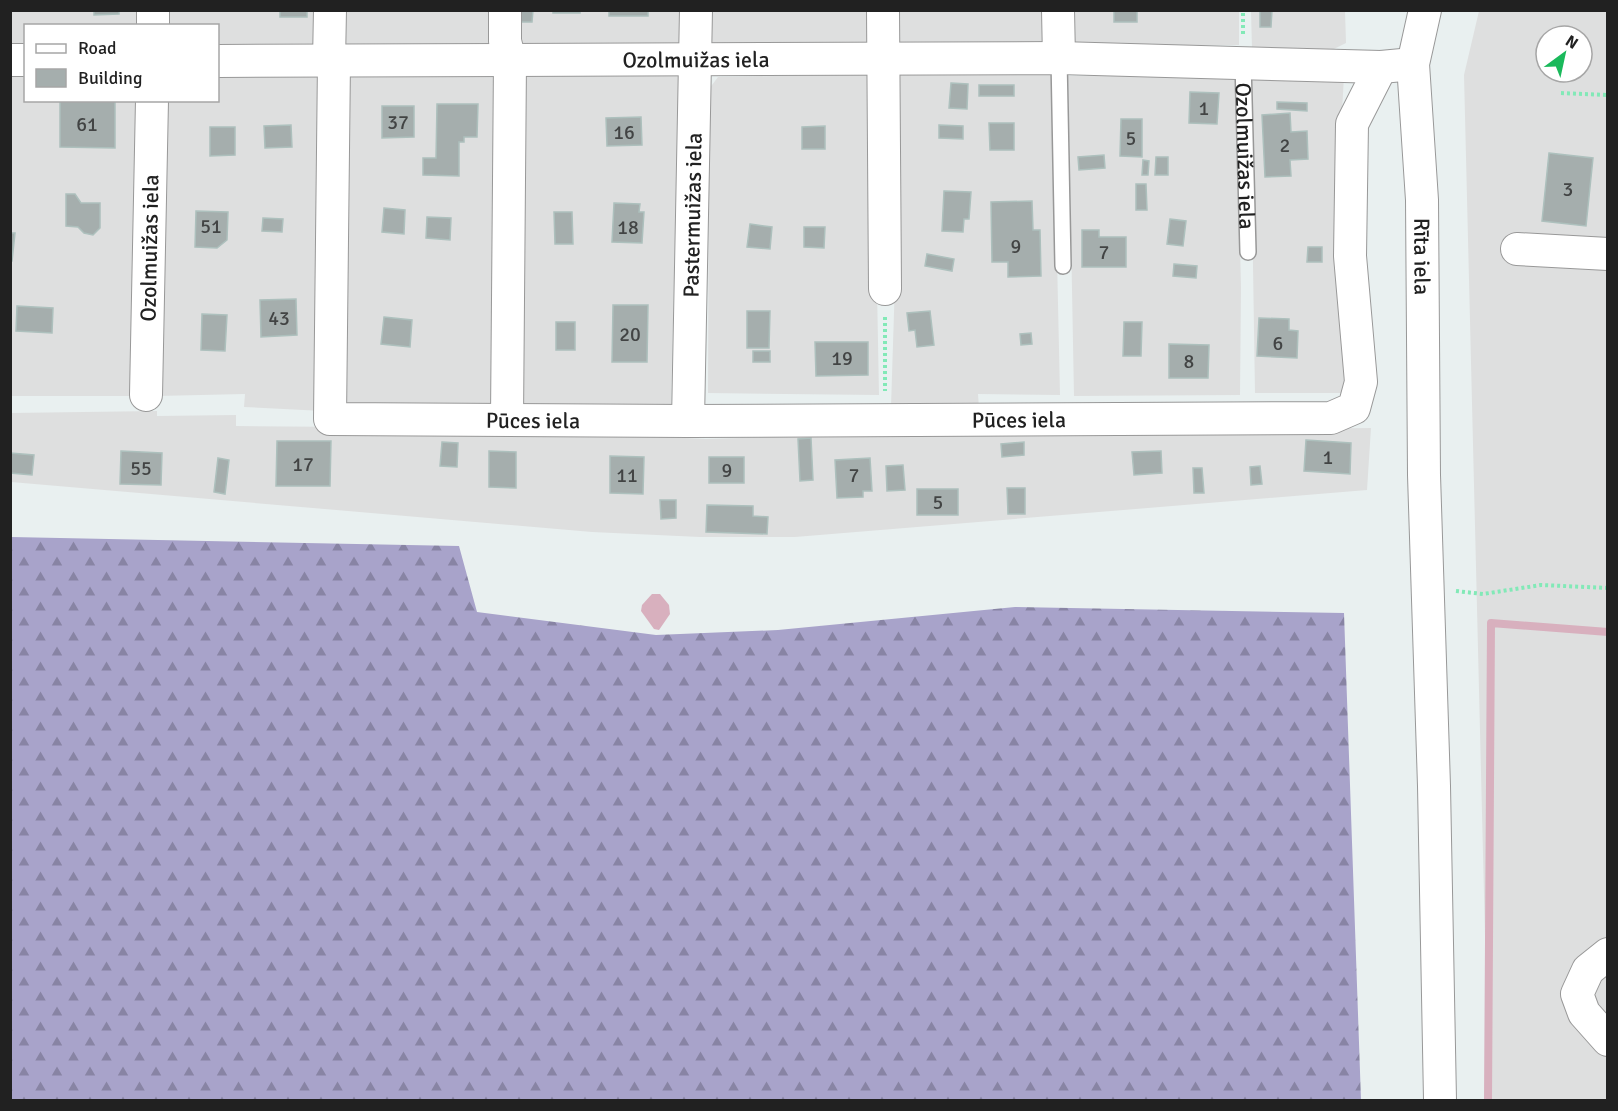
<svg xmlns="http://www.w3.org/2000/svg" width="1618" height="1111" font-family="Signika,sans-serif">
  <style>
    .residential { fill: #dedfdf; fill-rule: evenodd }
    .forest { fill: url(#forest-firs) }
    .water { fill: #d8b0be }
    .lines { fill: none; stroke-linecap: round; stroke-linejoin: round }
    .stream { stroke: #d8b0be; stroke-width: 8 }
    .building { fill: #a5aead; stroke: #adc0bd; stroke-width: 1.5 }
    .lane-casing { stroke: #989898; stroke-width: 18 }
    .street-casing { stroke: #989898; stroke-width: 34 }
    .path { stroke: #82e9b7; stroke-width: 4; stroke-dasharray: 3 3; stroke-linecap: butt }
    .lane { stroke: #fff; stroke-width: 15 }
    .street { stroke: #fff; stroke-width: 32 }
    .labels { text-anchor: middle; stroke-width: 4.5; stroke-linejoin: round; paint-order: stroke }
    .number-label { font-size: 20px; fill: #424444 }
    .street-label { font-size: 22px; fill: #212121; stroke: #fff }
  </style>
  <defs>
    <pattern id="forest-firs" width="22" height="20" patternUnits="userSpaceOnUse" patternTransform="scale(1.5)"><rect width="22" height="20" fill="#a8a3ca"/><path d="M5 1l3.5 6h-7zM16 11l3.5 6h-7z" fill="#8884a4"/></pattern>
  </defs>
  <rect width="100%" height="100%" fill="#e9f0f0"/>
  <path class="residential" d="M11 11H145V25L26 26 25 47H11Z
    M161 11H322L321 47 218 49V26L161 25Z
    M338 11H497V46L338 50Z
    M512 11H682L681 45 513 47Z
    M709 11H877L876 49H709Z
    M889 11H1051L1050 38 1036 45 888 47Z
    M1065 11H1239V45H1064Z
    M1251 11H1345L1346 43 1334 49H1252Z
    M1479 11H1607V1100H1489L1464 75ZM1546 36H1582V72H1546Z
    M11 72 25 73 26 100 146 101 139 396H11Z
    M517 72 679 75 671 406 513 408Z
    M894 72 1053 74 1060 395 978 394 979 409 891 407 895 281Z
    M314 73 329 79 323 411 244 407 245 394 157 396 162 177 168 101 218 100V74Z
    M348 73 500 75V411H339Z
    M873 74 879 395 708 393 709 89 718 77Z
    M1250 74 1344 76 1338 182 1348 393H1255Z
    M1068 76H1236L1241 287 1240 395 1074 396Z
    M157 411V416L236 415V426L481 428 706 439 906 433 1371 428 1367 490 795 537H700L592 532 11 482 10 413Z"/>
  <path class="forest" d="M11 537 459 546 477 612 656 635 778 630 1015 607 1344 613 1361 1100H11Z"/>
  <path class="water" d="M652 594H660L669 605 670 614 659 630 654 629 641 611 642 605Z"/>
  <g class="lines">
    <path class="stream" d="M1488 1100 1491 623 1608 632"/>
  </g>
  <path class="building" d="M94 10H119V14L94 15Z
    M280 10H307V17H280Z
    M521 10H533L532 22H521Z
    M553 10H580V13H553Z
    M609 10H648V16H609Z
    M1114 10H1137V22H1114Z
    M1260 10H1272L1271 27H1260Z
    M951 83 968 84 967 109 949 108Z
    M979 85H1014V96H979Z
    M1190 92 1219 93 1217 124 1189 123Z
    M60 100H115V148L60 147Z
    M1277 102 1307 103V111L1277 109Z
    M437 104H478L477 137H464V142H459V176L423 175V158H436Z
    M382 106H414V137L382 138Z
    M1290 113 1291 132 1307 131 1308 159 1290 160 1291 176 1265 177 1262 115Z
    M641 117 642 145 607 146 606 118Z
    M1121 119H1142V157L1120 156Z
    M989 123H1014V150H990Z
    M291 125 292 147 265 148 264 126Z
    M939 125 963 126V139L939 138Z
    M825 126V149H802V127Z
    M210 127H235V155L210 156Z
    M1549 153 1593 158 1586 226 1542 221Z
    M1104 155 1105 168 1079 170 1078 157Z
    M1156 157H1168V175H1155Z
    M1143 160 1149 161 1148 175H1142Z
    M1136 184H1146L1147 210H1136Z
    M944 191 971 192 969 219H964L963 232 942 231Z
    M66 194H75L81 203H100V228L93 235 84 233 78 227 66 226Z
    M1032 201 1033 230H1040L1041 276 1008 277V262H992L991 202Z
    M614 203 640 204 639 212H644L642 243 612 242Z
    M384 208 405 210 404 234 382 232Z
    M196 211 228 212 227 240 217 248 195 247Z
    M554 212H572L573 244H555Z
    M427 217 451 218 450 240 426 238Z
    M263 218 283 219 282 232 262 231Z
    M1170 219 1186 221 1183 246 1167 244Z
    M750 224 772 227 770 249 747 247Z
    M804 227H825L824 248 804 247Z
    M1082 230H1099V237H1126V267H1082Z
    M10 233H15L12 261H10Z
    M1308 247H1322V262H1307Z
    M927 254 954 259 952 271 925 266Z
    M1174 264 1197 266 1196 278 1173 276Z
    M296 299 297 335 261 337 260 300Z
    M613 305H648L647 362H612Z
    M17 306 53 308 52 333 16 331Z
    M747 311H770L769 348H747Z
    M930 311 934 345 917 347 915 330 909 331 907 313Z
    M202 314 227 315 225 351 201 350Z
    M384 317 412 320 410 347 381 344Z
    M1259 318 1289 319V330L1298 331 1297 358 1257 356Z
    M556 322H575V350H556Z
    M1124 322H1142L1141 356H1123Z
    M1031 333 1032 344 1021 345 1020 334Z
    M815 342H868V375L816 376Z
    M1169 344 1209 345 1208 378H1169Z
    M753 351H770V362H753Z
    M811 438 813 480 800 481 798 439Z
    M1306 440 1351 443 1350 474 1304 471Z
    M277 441H331L330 486H276Z
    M442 442 458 443 457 467 440 466Z
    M1024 442V455L1002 457 1001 444Z
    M121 451 162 453 161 485 120 484Z
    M489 451 516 452V488L489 487Z
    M1161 451 1162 473 1134 475 1132 452Z
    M10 453 34 455 32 475 10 473Z
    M610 456 644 457 643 494 610 493Z
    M709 457H744V483H709Z
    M218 458 229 460 225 494 214 492Z
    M870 458 872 491H863V497L837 498 835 460Z
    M903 465 905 490 887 491 886 466Z
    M1260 466 1262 484 1251 485 1250 467Z
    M1193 468H1202L1204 493H1194Z
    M1007 488H1025V514H1008Z
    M917 489H958V515H917Z
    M660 500H676V518L661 519Z
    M707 505 753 506V516L768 517 767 534 706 532Z"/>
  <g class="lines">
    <defs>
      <g id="lane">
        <path d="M1059 58 1063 266"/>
        <path id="s1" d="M1243 62 1248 252"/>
      </g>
      <g id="street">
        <path d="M153 10V26"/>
        <path d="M505 10V41L510 61 507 419"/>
        <path d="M883 10 885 289"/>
        <path d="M1058 10 1059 58"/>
        <path id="s2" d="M1425 10 1413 64 1422 200 1424 475 1434 786 1440 1100"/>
        <path d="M10 60H26"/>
        <path id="s3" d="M218 61 1059 58 1381 67 1413 64"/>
        <path d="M329 61 330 10"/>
        <path id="s4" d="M334 61 330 419 688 421 1331 418 1354 408 1361 382 1350 256 1352 124 1381 67"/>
        <path d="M1517 249 1608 254"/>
        <path id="s5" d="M146 395 152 100"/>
        <path id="s6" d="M688 421 696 10"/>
        <path d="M1608 954 1588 970 1577 994 1584 1013 1608 1040"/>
      </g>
    </defs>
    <use href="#lane" class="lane-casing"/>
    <use href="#street" class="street-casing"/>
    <path class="path" d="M1243 34V10
      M1561 93 1608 95
      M885 317V391
      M1456 591 1483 594 1541 585 1608 588"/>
    <use href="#lane" class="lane"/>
    <use href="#street" class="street"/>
  </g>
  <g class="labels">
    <g class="number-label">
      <text x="1204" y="115">1</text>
      <text x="398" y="129">37</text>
      <text x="87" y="131">61</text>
      <text x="624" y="139">16</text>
      <text x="1131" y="145">5</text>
      <text x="1285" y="152">2</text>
      <text x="1568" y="196">3</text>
      <text x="211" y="233">51</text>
      <text x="628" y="234">18</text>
      <text x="1016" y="253">9</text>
      <text x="1104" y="259">7</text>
      <text x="279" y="325">43</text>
      <text x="630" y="341">20</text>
      <text x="1278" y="350">6</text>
      <text x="842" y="365">19</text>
      <text x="1189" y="368">8</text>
      <text x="1328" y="464">1</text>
      <text x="303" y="471">17</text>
      <text x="141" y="475">55</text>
      <text x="727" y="477">9</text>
      <text x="627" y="482">11</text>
      <text x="854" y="482">7</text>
      <text x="938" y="509">5</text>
    </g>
    <g class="street-label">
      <text dy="8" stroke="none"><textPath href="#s3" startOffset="478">Ozolmuižas iela</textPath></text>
      <text dy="8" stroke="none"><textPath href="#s1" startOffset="94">Ozolmuižas iela</textPath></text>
      <text dy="8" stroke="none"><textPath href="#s6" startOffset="206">Pastermuižas iela</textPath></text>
      <text dy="8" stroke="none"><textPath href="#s5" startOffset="147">Ozolmuižas iela</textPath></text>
      <text dy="8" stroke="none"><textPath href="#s2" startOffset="248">Rīta iela</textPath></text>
      <text dy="8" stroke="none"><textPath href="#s4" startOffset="1047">Pūces iela</textPath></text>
      <text dy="8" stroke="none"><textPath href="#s4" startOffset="561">Pūces iela</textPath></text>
    </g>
  </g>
  <rect width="1618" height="1111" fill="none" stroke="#212121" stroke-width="24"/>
  <rect x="24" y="24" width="195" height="78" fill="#ffffff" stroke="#a6a6a6" stroke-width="1.5"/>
  <rect x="36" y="44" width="30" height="9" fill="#ffffff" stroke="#a6a6a6" stroke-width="1.5"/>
  <text x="78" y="54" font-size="18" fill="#212121">Road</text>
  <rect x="36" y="69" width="30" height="18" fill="#a5aead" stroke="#a6a6a6" stroke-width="1.5"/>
  <text x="78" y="84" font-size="18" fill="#212121">Building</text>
  <g transform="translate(1564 54) rotate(33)"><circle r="28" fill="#ffffff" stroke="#a6a6a6" stroke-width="1.5"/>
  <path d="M0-4.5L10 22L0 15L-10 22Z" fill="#1ab95b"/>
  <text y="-9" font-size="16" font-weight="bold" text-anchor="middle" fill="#212121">N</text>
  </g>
</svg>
